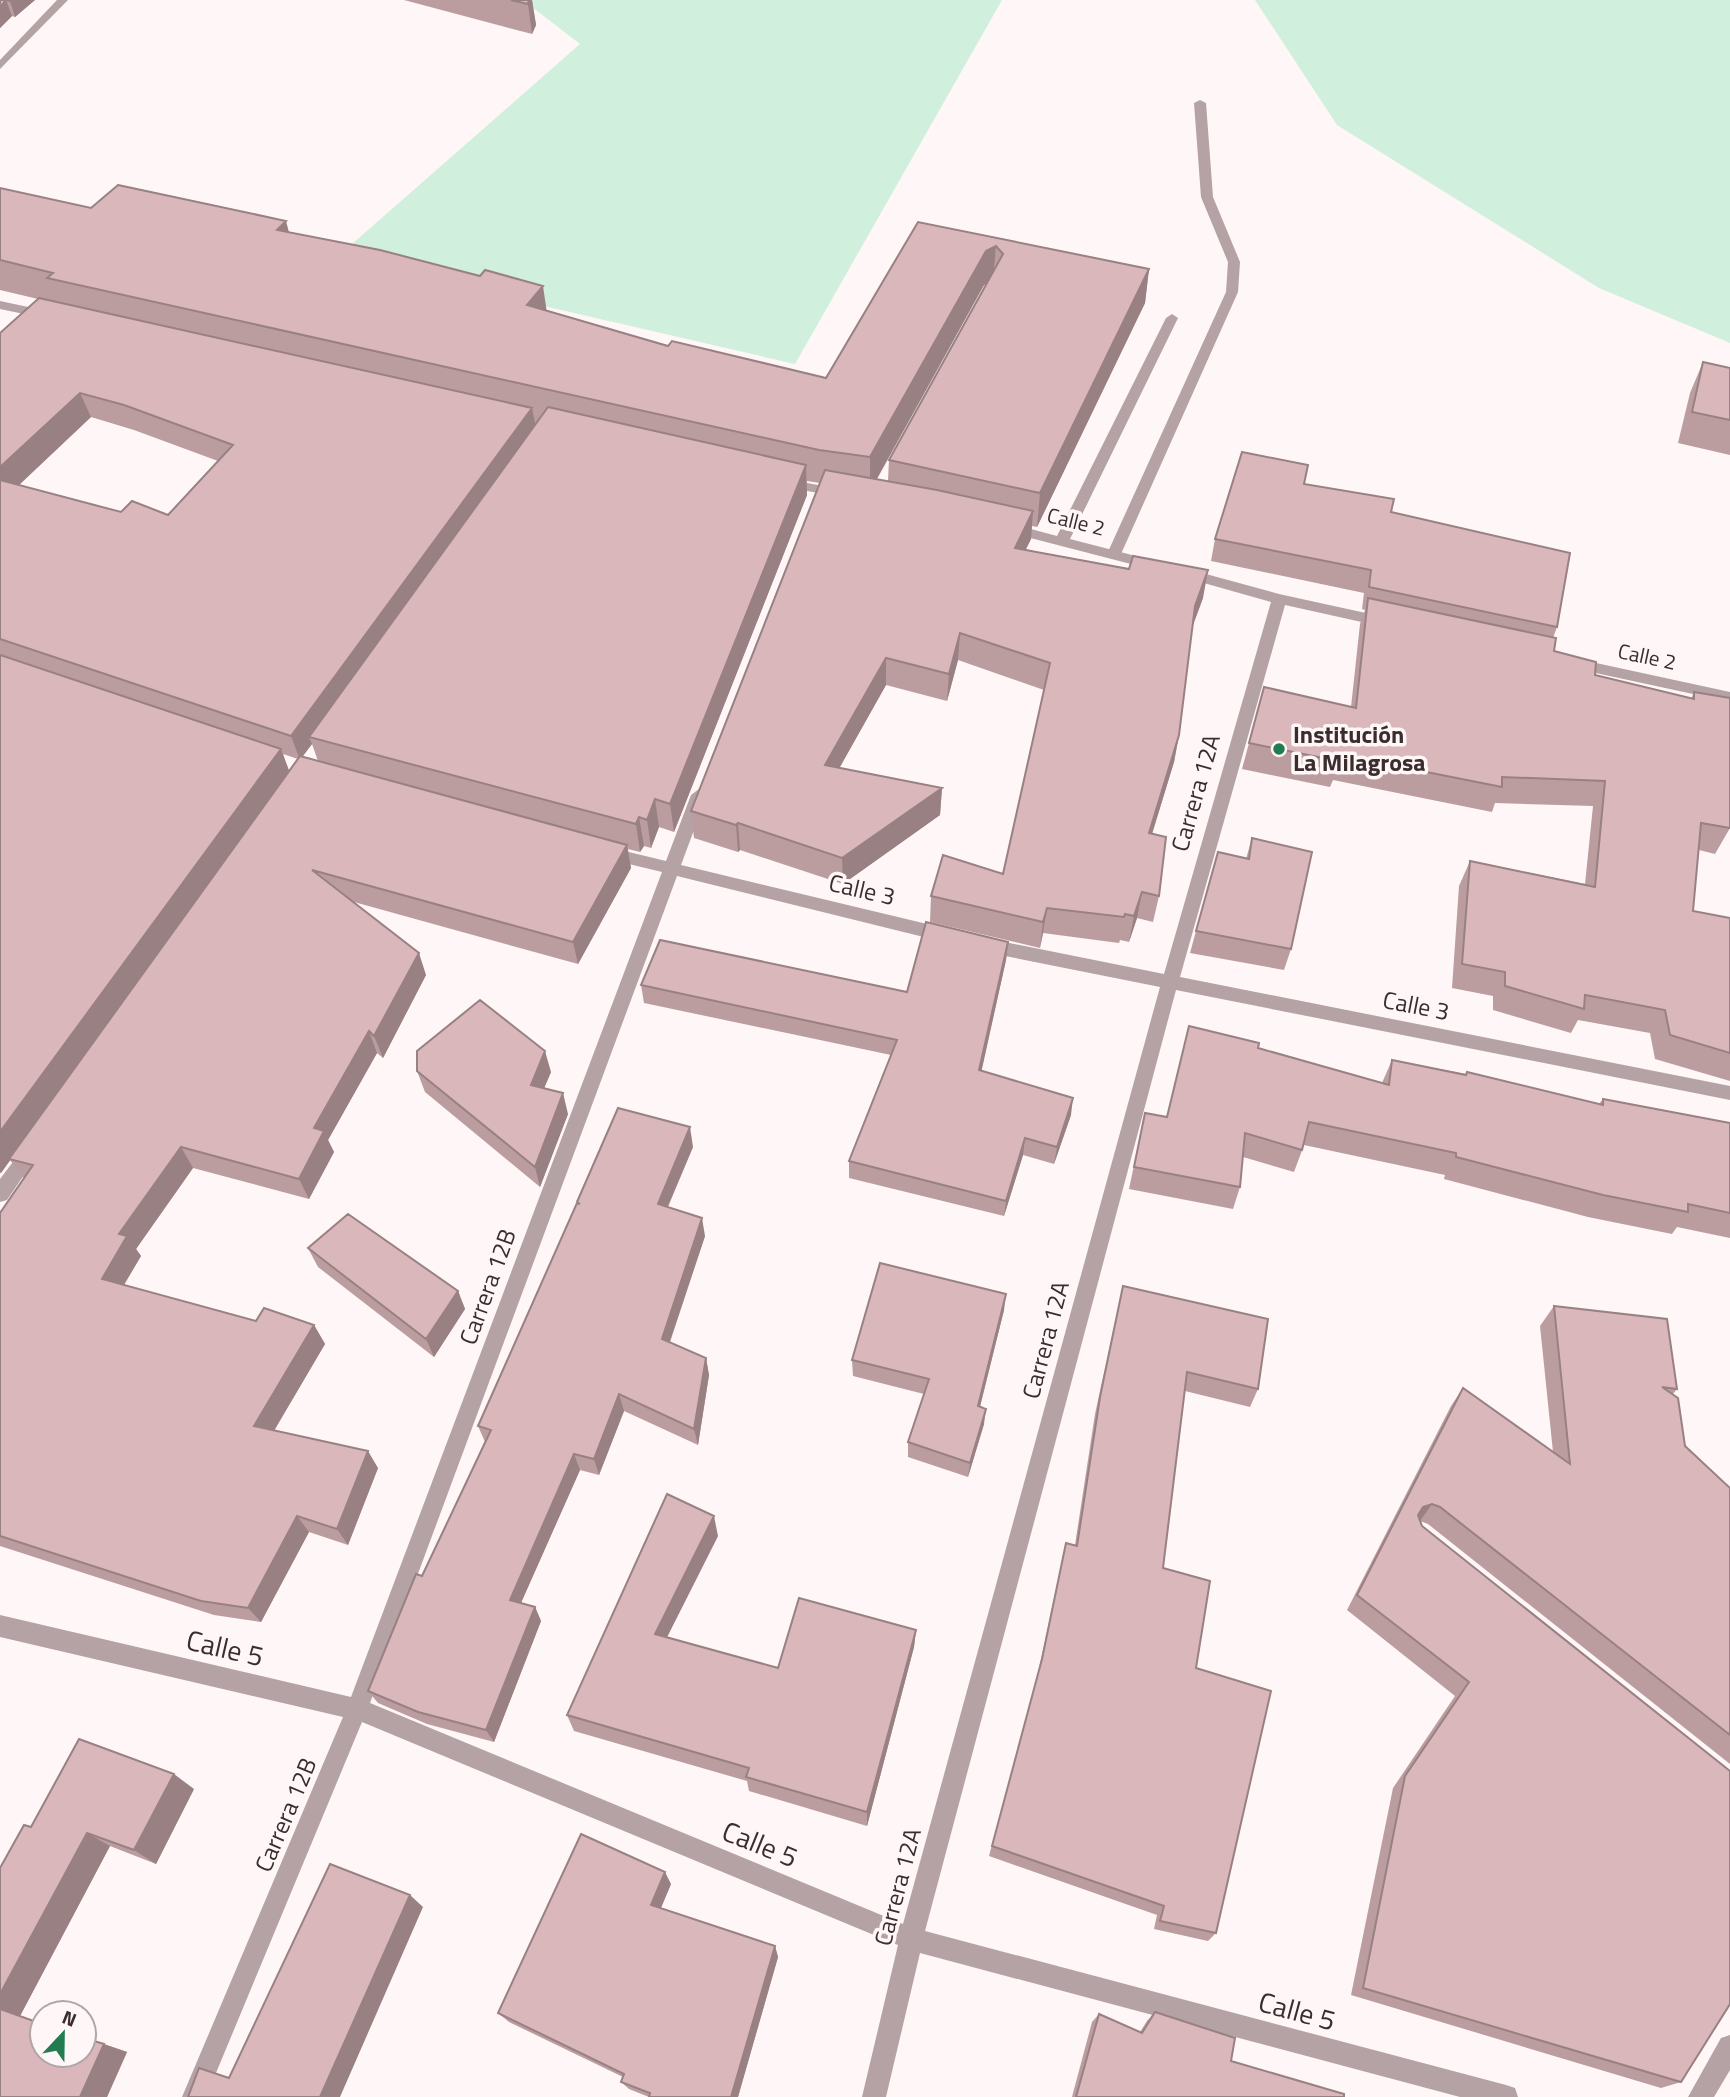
<svg xmlns="http://www.w3.org/2000/svg" width="1730" height="2097" font-family="'Titillium Web',sans-serif">
  <style>
    .green { fill: #d0efdc }
    .lines { fill: none; stroke-linecap: round; stroke-linejoin: round }
    .service { fill: #b5a2a4; fill-rule: evenodd }
    .minor { fill: #b5a2a4; fill-rule: evenodd }
    .wall { fill: #bb9da0; fill-rule: evenodd }
    .shaded-wall { fill: #998082 }
    .building { fill: #dab7ba; stroke: #998082; stroke-width: 2 }
    .poi-dot { fill: #227c50; stroke: #fef6f7; stroke-width: 2.5 }
    .labels { text-anchor: middle; stroke-width: 7; stroke-linejoin: round; paint-order: stroke }
    .far-street-label { font-size: 21px; fill: #3a2d2e; stroke: #fef6f7 }
    .poi-label { font-size: 24px; font-weight: bold; fill: #3a2d2e; stroke: #fef6f7; text-anchor: start }
    .street-label { font-size: 24px; fill: #3a2d2e; stroke: #fef6f7 }
    .near-street-label { font-size: 28px; fill: #3a2d2e; stroke: #fef6f7 }
  </style>
  <rect width="100%" height="100%" fill="#fef6f7"/>
  <path class="green" d="M523 0H1002L795 364 336 258 580 44Z
    M1255 0H1730V343L1599 288 1337 125Z"/>
  <g class="lines">
    <path class="service" d="M1200 100 1206 103 1213 197 1240 262 1238 292 1121 554 1114 559 1107 554 1226 292 1228 262 1201 197 1194 103Z"/>
    <path class="minor" d="M57 0H68L0 69V60Z
      M0 301 52 312 54 315 48 319 0 309Z
      M1172 314 1178 318 1070 539 1159 562V568L1154 570 1003 531V525L1008 523 1057 536 1166 318Z
      M785 479 840 489 847 493 840 497 780 486V480Z
      M1184 568 1279 594 1384 617 1391 622 1384 627 1285 605 1180 977 1730 1086V1100L1176 990 925 1931 1506 2085 1515 2088 1518 2097H1460L920 1953 886 2097H862L898 1945 362 1722 206 2097H182L343 1717 0 1637V1615L351 1697 662 872 608 859 600 853 608 847 666 861 691 795 699 789 707 795 681 865 948 929 954 931 956 936 954 941 948 943 677 876 370 1703 903 1924 1160 987 985 952 979 950 977 945 979 940 985 938 1164 974 1271 602 1179 576 1177 573Z
      M1573 658 1730 692V702L1568 667 1566 663 1568 659Z
      M31 1143 37 1146 40 1151 37 1156 7 1200 0 1202V1179L25 1146Z
      M1730 2035V2070L1714 2097H1688L1721 2038Z"/>
  </g>
  <path class="wall" d="M0 0H35L15 17 12 16 0 28Z
    M404 0H532L536 25 532 34Z
    M0 188 91 208 289 232 546 310 668 346 826 378 918 222 1149 269 1145 303 1037 527 1032 526 1031 539 1026 549 1203 598 1193 625 1179 735 1174 762 1152 834 1159 896 1153 922 1137 918 1129 942 1120 940 1119 943 1043 933 1040 948 930 922 931 896 1003 874 1044 690 958 660 947 701 886 685 839 768 942 788 940 815 843 884 740 850 738 852 694 838 691 811 820 483 807 481V495L674 832 659 827 651 848 644 846 640 852 628 849 631 868 578 964 354 902 426 975 383 1058 377 1053 328 1140 334 1152 309 1199 193 1168 136 1249 141 1256 124 1285 256 1321 314 1325 325 1344 274 1431 378 1468 348 1545 309 1532 261 1622 214 1615 0 1546V1213L24 1178 10 1160 1 1173H0V333L38 299 0 290ZM986 284 889 460 888 481 877 479 984 285ZM91 417 134 430 218 461 168 515 121 512 19 485ZM312 744 318 761 302 757ZM283 754 298 759 289 772Z
    M1703 362 1730 368V455L1678 443 1690 393Z
    M1304 484 1391 512 1557 627 1553 638 1554 651 1595 675 1691 699 1694 692 1730 828 1715 854 1699 850 1693 911 1730 918V1081L1655 1059 1650 1033 1578 1020 1571 1033 1493 1010V996L1452 988 1459 886 1470 861 1585 884 1593 806 1495 803 1492 812 1333 780 1330 787 1242 769 1249 743 1351 707 1360 624 1365 610 1362 609 1364 593 1211 561 1215 539Z
    M1252 838 1291 949 1284 970 1190 953 1196 931 1246 859Z
    M1008 942 1006 960 981 1071 1071 1115 1054 1164 1023 1155 1004 1216 849 1178V1161L891 1055 644 1003 641 985 907 992Z
    M1258 1048 1382 1083 1392 1060 1466 1074 1467 1072 1599 1104 1603 1099 1730 1123V1238L1677 1227 1672 1234 1588 1217 1444 1179 1445 1175 1304 1145 1294 1172 1243 1157 1240 1187 1233 1209 1129 1189 1145 1113 1167 1117Z
    M417 1071 551 1072 544 1088 568 1114 540 1187 425 1092Z
    M693 1147 668 1207 705 1236 670 1342 706 1358 709 1375 698 1445 624 1411 599 1475 580 1470 521 1603 535 1607 541 1621 494 1742 427 1724 378 1703 368 1691 485 1442 478 1426 578 1204 577 1202Z
    M308 1248 458 1291 465 1309 434 1357 318 1267Z
    M1123 1286 1258 1389 1250 1407 1185 1391 1163 1568 1196 1668 1216 1933 1208 1941 1154 1929 1157 1915 989 1856 1038 1673 1066 1543 1075 1545 1095 1414Z
    M1554 1306 1677 1389 1673 1394 1685 1446 1730 1488V1764L1428 1524 1420 1521 1681 2082 1661 2088 1351 1995 1393 1788 1455 1696 1347 1610 1451 1406 1463 1388 1553 1452 1540 1326Z
    M1004 1310 980 1407 984 1424 968 1477 908 1457V1442L924 1394 853 1376 852 1360Z
    M718 1536 667 1637 778 1668 916 1630 914 1647 867 1826 749 1791 747 1781 574 1731 567 1715Z
    M194 1789 156 1864 110 1846 20 2016 127 2052 107 2097H0L31 1827Z
    M671 1884 661 1908 775 1946 778 1957 738 2097H649L629 2089 621 2082 623 2077 509 2022 498 2013Z
    M1155 2012 1231 2061 1344 2097H1072L1092 2022 1099 2014 1140 2032 1147 2021Z"/>
  <path class="shaded-wall" d="M6 0 12 16 0 28V7Z
    M11 0H35L15 17 10 1Z
    M529 0H532L536 25 532 34 528 4Z
    M286 221 295 255 277 230Z
    M996 246 993 280 984 285 870 491V457L986 251Z
    M1149 269 1145 303 1037 527 1040 493Z
    M543 286 548 320 527 305Z
    M80 393 91 417 2 501 0 498V467Z
    M532 408 537 433 309 737 312 744 300 760 291 736Z
    M806 465 807 495 674 832 670 804Z
    M1033 511 1031 539 1013 575 1015 548Z
    M1208 570 1203 598 1190 633 1195 606Z
    M960 633 958 660 947 701 949 674Z
    M886 658V685L826 792 825 765Z
    M1179 735 1174 762 1144 860 1149 833Z
    M281 749 290 773 1 1173 0 1172V1132Z
    M942 788 940 815 843 884 842 858Z
    M655 799 659 827 651 848 647 820Z
    M639 817 644 846 640 852 636 824Z
    M738 823 740 850 738 852 736 825Z
    M627 845 631 868 578 964 573 942Z
    M1142 892 1137 918 1129 942 1134 916Z
    M1047 908 1043 933 1040 948 1043 922Z
    M1008 942 1006 960 978 1087 979 1070Z
    M419 953 426 975 383 1058 374 1036Z
    M369 1031 377 1053 328 1140 334 1152 309 1199 299 1179 314 1128Z
    M545 1051 551 1072 537 1105 531 1085Z
    M563 1093 568 1114 540 1187 535 1167Z
    M1073 1098 1071 1115 1054 1164 1057 1147Z
    M690 1127 693 1147 661 1222 658 1204Z
    M1025 1138 1023 1155 1004 1216 1006 1201Z
    M181 1147 193 1168 136 1249 141 1256 116 1298 102 1279 119 1234Z
    M702 1218 705 1236 665 1356 662 1339Z
    M458 1291 465 1309 434 1357 426 1339Z
    M1006 1294 1004 1310 976 1422 978 1406Z
    M314 1325 325 1344 266 1444 254 1426Z
    M706 1358 709 1375 698 1445 694 1429Z
    M619 1394 624 1411 599 1475 594 1459Z
    M986 1409 984 1424 968 1477 970 1463Z
    M368 1451 378 1468 348 1545 337 1529Z
    M574 1454 580 1470 516 1614 510 1600Z
    M1432 1504 1420 1521 1411 1524 1423 1507Z
    M297 1516 309 1532 261 1622 248 1608Z
    M714 1516 718 1536 660 1651 655 1634Z
    M535 1607 541 1621 494 1742 486 1730Z
    M916 1630 914 1647 867 1826V1812Z
    M174 1774 194 1789 156 1864 134 1850Z
    M87 1833 110 1846 20 2016 0 2010V1994Z
    M665 1872 671 1884 657 1917 651 1905Z
    M410 1895 423 1907 340 2097H320Z
    M775 1946 778 1957 738 2097H731Z
    M104 2044 127 2052 107 2097H80Z"/>
  <path class="building" d="M0 0H11L10 1 6 0 0 7Z
    M511 0H529L528 4Z
    M118 185 286 221 277 230 380 250 480 276 485 270 543 286 527 305 668 346 672 341 826 378 918 222 1149 269 1040 493 889 460 1003 254 996 246 986 251 870 457 819 450 47 278 53 273 0 260V188L91 208Z
    M39 298 532 408 291 736 0 639V480L121 512 132 501 168 515 233 445 124 405 80 393 0 467V333Z
    M1703 362 1730 368V420L1692 412Z
    M548 407 806 465 670 804 655 799 647 820 639 817 636 824 309 737Z
    M1242 452 1308 465 1304 484 1394 499 1391 512 1570 553 1557 627 1369 587 1371 570 1215 539Z
    M825 470 937 490 1033 511 1015 548 1129 569 1133 556 1208 570 1195 606 1179 735 1149 833 1166 837 1159 896 1142 892 1134 916 1125 914 1124 917 1047 908 1043 922 931 896 943 855 1003 874 1050 663 960 633 949 674 886 658 825 765 942 788 842 858 738 823 736 825 691 811Z
    M1368 598 1556 638 1554 651 1596 662 1595 675 1694 699V692L1730 698V828L1701 823 1693 911 1730 918V1053L1670 1035 1665 1010 1585 995 1584 1009 1505 986V972L1462 964 1470 861 1595 887 1605 781 1502 777V787L1341 755 1338 761 1249 743 1264 687 1356 708Z
    M0 655 281 749 0 1132Z
    M300 756 627 845 573 942 312 870 419 953 374 1036 369 1031 314 1128 324 1131 299 1179 181 1147 119 1234 127 1236 102 1279 256 1321 264 1308 314 1325 254 1426 368 1451 337 1529 297 1516 248 1608 201 1601 0 1536V1213L33 1165 9 1159Z
    M1252 838 1312 852 1291 949 1196 931 1218 852 1249 859Z
    M926 922 1008 942 979 1070 1073 1098 1057 1147 1025 1138 1006 1201 849 1161 897 1040 641 985 660 940 907 992Z
    M480 1000 545 1051 531 1085 563 1093 535 1167 417 1071V1051Z
    M1189 1026 1259 1043 1258 1048 1389 1085 1392 1060 1466 1075 1467 1072 1603 1105V1099L1730 1123V1213L1688 1204V1212L1603 1195 1456 1157V1153L1309 1122 1302 1150 1245 1133 1240 1187 1134 1167 1145 1113 1167 1117Z
    M618 1108 690 1127 658 1204 702 1218 662 1339 706 1358 694 1429 619 1394 594 1459 574 1454 510 1600 535 1607 486 1730 418 1712 368 1691 416 1574 422 1576 491 1430 478 1426 577 1203 580 1204 577 1202Z
    M348 1214 458 1291 426 1339 308 1248Z
    M880 1263 1006 1294 978 1406 986 1409 970 1463 908 1442 929 1379 852 1360Z
    M1123 1286 1268 1319 1258 1389 1187 1372 1163 1568 1210 1581 1196 1668 1271 1691 1216 1933 1160 1921 1164 1906 992 1846 1042 1659 1066 1543 1077 1546 1100 1397Z
    M1554 1306 1667 1319 1677 1389 1662 1387 1678 1398 1685 1446 1730 1488V1735L1440 1507 1432 1504 1423 1507 1418 1515 1422 1526 1730 1771V2004L1681 2082 1363 1988 1405 1776 1469 1682 1357 1595 1463 1388 1570 1464Z
    M667 1494 714 1516 655 1634 778 1668 799 1598 916 1630 867 1812 746 1777 749 1768 567 1715Z
    M79 1739 174 1774 134 1850 87 1833 0 1994V1868L24 1825 31 1827Z
    M581 1834 665 1872 651 1905 775 1946 731 2097H649L650 2093 621 2082 624 2074 498 2013Z
    M330 1864 410 1895 320 2097H188L199 2068 229 2078Z
    M0 2009 42 2024V2055H84V2038L104 2044 80 2097H0Z
    M1155 2012 1235 2038 1231 2061 1344 2094V2097H1076L1099 2014 1142 2033Z"/>
  <circle class="poi-dot" cx="1279" cy="749" r="7"/>
  <g class="labels">
    <g class="far-street-label">
      <text transform="translate(1076 522) rotate(14)" y="7">Calle 2</text>
      <text transform="translate(1647 657) rotate(12)" y="7">Calle 2</text>
    </g>
    <g class="poi-label">
      <text x="1293" y="743">Institución<tspan x="1293" dy="28">La Milagrosa</tspan></text>
    </g>
    <g class="street-label">
      <text transform="translate(1196 793) rotate(-74)" y="8">Carrera 12A</text>
      <text transform="translate(862 890) rotate(13)" y="8">Calle 3</text>
      <text transform="translate(1416 1006) rotate(11)" y="8">Calle 3</text>
      <text transform="translate(488 1287) rotate(-70)" y="8">Carrera 12B</text>
      <text transform="translate(1046 1340) rotate(-75)" y="8">Carrera 12A</text>
      <text transform="translate(286 1815) rotate(-67)" y="8">Carrera 12B</text>
      <text transform="translate(898 1887) rotate(-75)" y="8">Carrera 12A</text>
    </g>
    <g class="near-street-label">
      <text transform="translate(225 1648) rotate(13)" y="10">Calle 5</text>
      <text transform="translate(760 1844) rotate(22)" y="10">Calle 5</text>
      <text transform="translate(1297 2011) rotate(15)" y="10">Calle 5</text>
    </g>
  </g>
  <g transform="translate(63 2034) rotate(22)"><circle r="33" fill="#fef6f7" stroke="#b0a6a7" stroke-width="2"/>
  <path d="M0-5L12 26L0 18L-12 26Z" fill="#227c50"/>
  <text y="-10" font-size="19" font-weight="bold" text-anchor="middle" fill="#3a2d2e">N</text>
  </g>
</svg>
